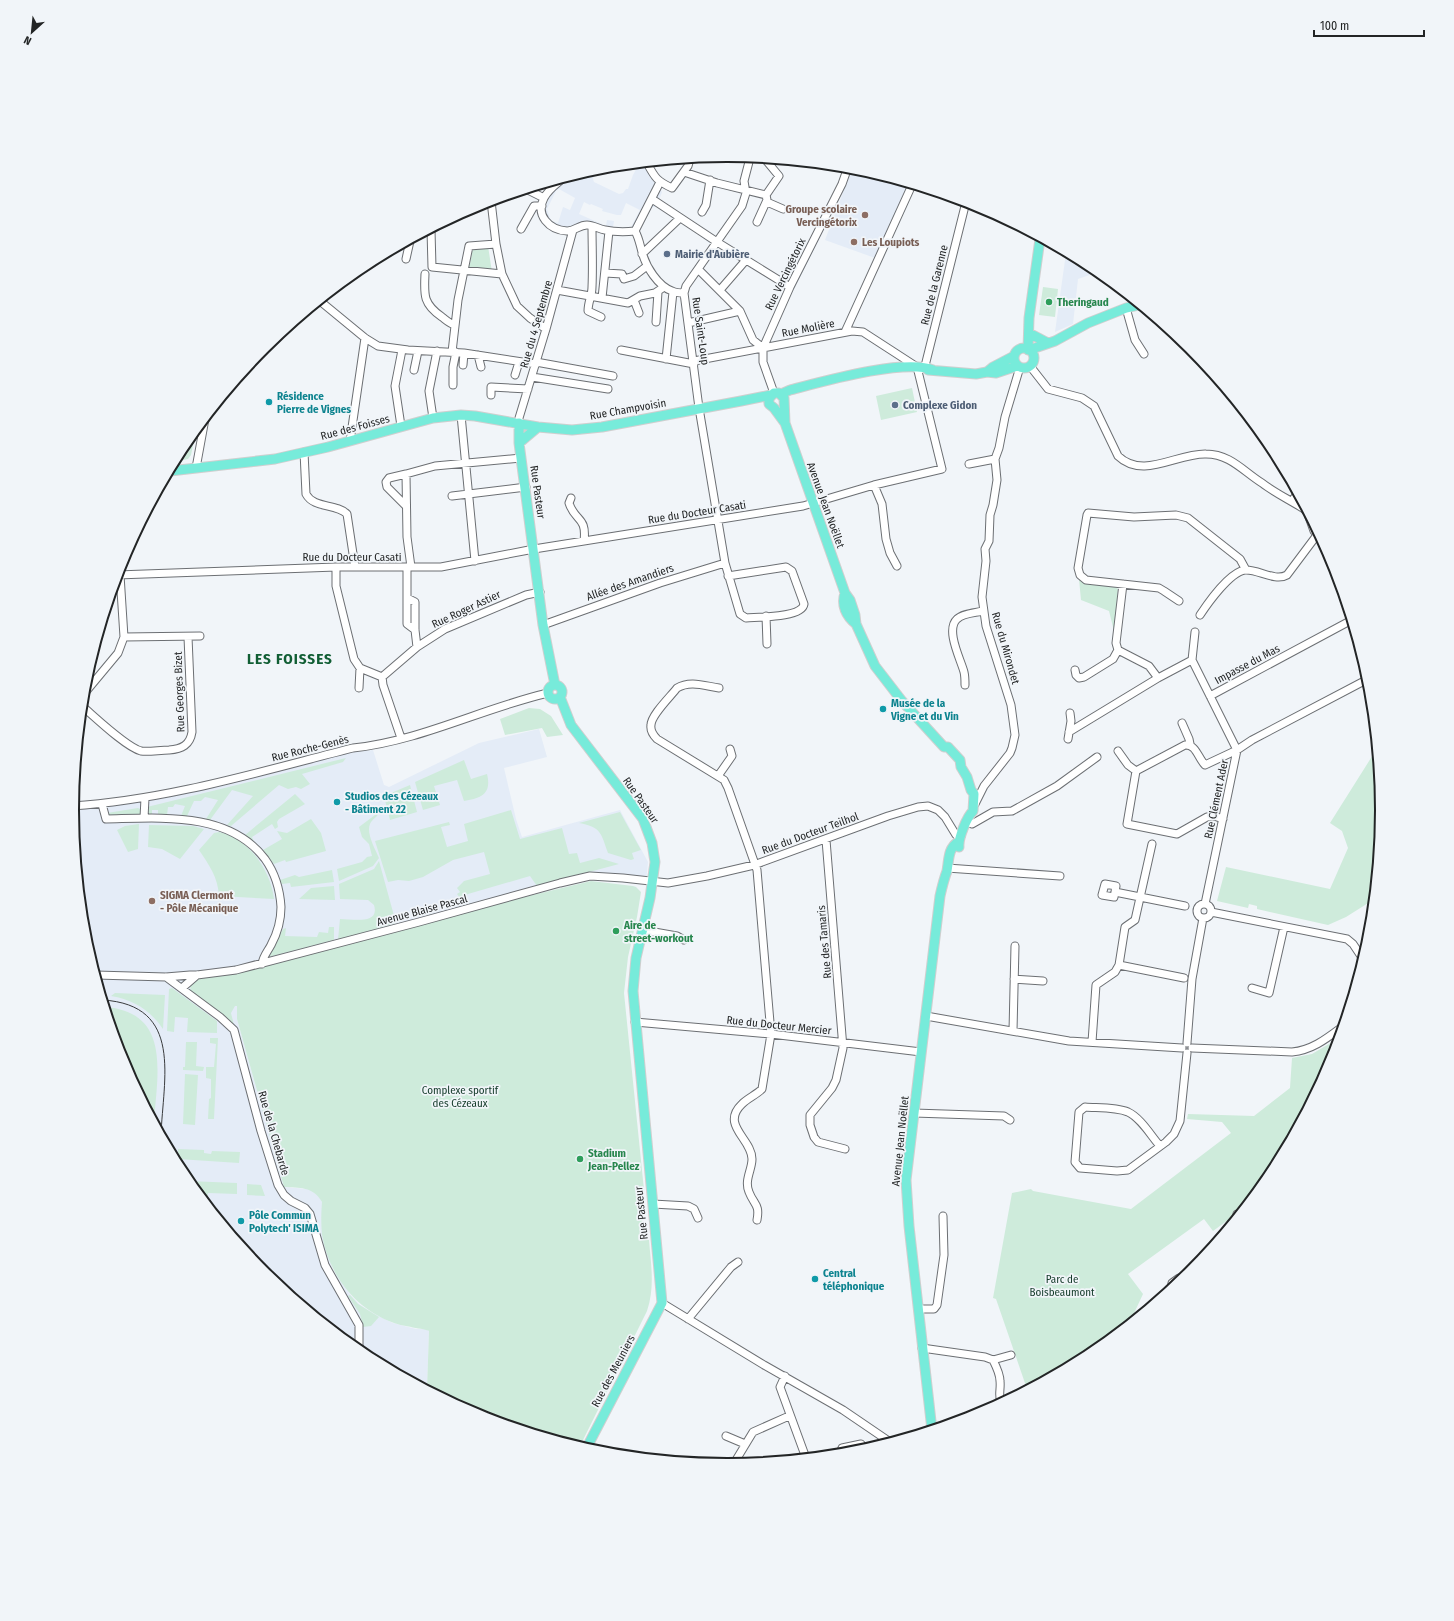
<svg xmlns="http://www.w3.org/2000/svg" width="1454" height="1621" font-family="'Fira Sans Condensed',sans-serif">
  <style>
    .built { fill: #e4ecf7; fill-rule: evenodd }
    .green { fill: #ceebdb }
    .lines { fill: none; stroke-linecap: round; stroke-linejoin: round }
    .minor-casing { stroke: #6c6f73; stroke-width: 9 }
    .major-casing { stroke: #cfcfcf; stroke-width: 11 }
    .minor { stroke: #fff; stroke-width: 7 }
    .major { stroke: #77ebda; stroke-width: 9 }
    .tram { stroke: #393b3d; stroke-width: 1 }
    .education-dot { fill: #8d6e63; stroke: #f1f5f9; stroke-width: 1.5 }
    .service-dot { fill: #5c6f8a; stroke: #f1f5f9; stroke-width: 1.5 }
    .leisure-dot { fill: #2e9e5b; stroke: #f1f5f9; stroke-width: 1.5 }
    .culture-dot { fill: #0f9aa8; stroke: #f1f5f9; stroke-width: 1.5 }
    .labels { text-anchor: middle; stroke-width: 3.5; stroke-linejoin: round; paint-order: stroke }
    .education-label { font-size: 11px; font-weight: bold; fill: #785e54; stroke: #f1f5f9; text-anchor: start }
    .service-label { font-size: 11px; font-weight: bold; fill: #4e5e75; stroke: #f1f5f9; text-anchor: start }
    .street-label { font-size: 11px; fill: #232526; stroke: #f1f5f9 }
    .leisure-label { font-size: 11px; font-weight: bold; fill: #27864d; stroke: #f1f5f9; text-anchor: start }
    .culture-label { font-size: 11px; font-weight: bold; fill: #0d838f; stroke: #f1f5f9; text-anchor: start }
    .park-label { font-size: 11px; fill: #133a29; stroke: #f1f5f9 }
    .district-label { font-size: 15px; font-weight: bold; letter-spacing: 1px; fill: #115e34; stroke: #f1f5f9 }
    .rim { fill: none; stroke: #232526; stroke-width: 2 }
  </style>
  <rect width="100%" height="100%" fill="#f1f5f9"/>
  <path class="built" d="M647 163 662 192 659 200 670 209 788 284 840 180 844 167 851 168 850 173 852 169 878 178 879 175 908 184 875 258 825 240 844 190 793 291 712 241 709 243 690 227 656 205 655 207 648 208 635 231 592 226 573 230 549 225 542 206 561 180 589 171 590 175H594L593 179 594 182 619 194 623 193 626 189H628L633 175 639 164ZM559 189 575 198 570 210 563 207 558 223 551 221 547 209 556 191ZM584 202 590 205 591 204 603 209 602 211 617 215H621L626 203 640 210 631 227H613L614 221 607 220 606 226 579 214Z
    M1066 253 1091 266 1098 272 1078 279 1073 324 1055 332Z
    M539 729 547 757 504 768 516 819 522 837 620 810 648 862 646 882 590 876 301 954 282 964 240 974 237 1019 284 1187 308 1189 315 1192 320 1198 322 1202V1234L333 1270 349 1293 359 1304 373 1313 393 1323 416 1329H426L429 1331 427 1389 363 1355 264 1273 182 1174 122 1061 85 938 72 806 102 804 286 765 355 752 373 750 384 785 389 787 479 743Z"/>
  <path class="green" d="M488 246 492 272 466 269 467 264H470L473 247Z
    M1043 287 1058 289 1055 317 1039 315Z
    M912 388 917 412 881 420 876 396Z
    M196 430 191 455 188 459 174 462 183 446Z
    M1079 579 1086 583 1115 587 1118 589 1114 631 1109 611 1081 600Z
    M529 708 540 709 551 716 563 735 547 737 542 728 505 735 500 719Z
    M1376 750 1382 811 1373 900 1346 917 1328 925 1257 909V906L1249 904 1248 908 1217 901 1226 867 1330 889 1348 848 1342 831 1330 823Z
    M346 758 343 762 302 774 310 784 301 789 296 787 288 789 279 785 231 826 227 825 253 796 232 790 210 820 206 819 218 800 205 797 201 801H194L187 816H181L185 806 175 804 173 807H168L167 815H170L158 816V810H152V816L147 814V807Z
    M464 760 471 779 487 774C492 794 481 798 464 801L457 780 434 786 440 805 423 810 415 782Z
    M410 785 417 812 390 820 384 796Z
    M295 794 305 804 279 819 277 822 278 827 275 829 272 824 252 837 254 842 245 835Z
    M138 808 142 810 141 817 110 816 107 813Z
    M511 810 520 839 562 828 569 854 577 853 580 863 599 858 619 864 537 886 530 876 468 894 461 899 457 894 460 892 457 888 464 881 490 874 484 852 453 860 423 877 409 881 398 880 388 882 375 841 449 822 450 825 441 827 447 847 468 841 464 824Z
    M379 812C378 817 372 819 370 824 366 833 375 849 379 858L373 866 339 881 337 869 362 862 367 857 372 856 369 844 362 837 359 827Z
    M620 812 641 850 632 853 634 859 631 860 608 853C601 834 602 827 579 823Z
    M311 819 321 833 326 851 286 862 285 860 274 864 263 850 282 839 277 831 287 833Z
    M139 824 138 849 128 852 117 830 125 826Z
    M149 825 193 826 204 829 180 859 162 849 148 847Z
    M219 832C249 838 271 871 274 899L219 896C218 877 209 865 199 850L214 833Z
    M379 861 396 923 338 940 340 919C353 919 380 925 374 905L368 900 340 899 339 884 374 869Z
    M332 870 334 882 291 887 290 883 282 884 280 880 295 875 299 877Z
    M591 881 633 886 636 887 641 892 637 917 628 957 624 993 644 1190 641 1239 649 1240C651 1265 655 1287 647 1311L583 1440 553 1439 476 1416 427 1389 429 1331C426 1329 401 1326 394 1323 355 1309 329 1275 322 1235 321 1224 321 1213 322 1202 313 1186 299 1188 284 1187L237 1019V1006H235L231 1013 234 1025 191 991 190 986 191 982 198 979 236 973 278 963 512 900Z
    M334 886 335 900 299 899 311 888Z
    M329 927H334V940L269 957 283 929 286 928 285 936 317 937 319 932 328 933Z
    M172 988 217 1021V1033L187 1032 188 1018 175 1017 174 1032 167 1031 169 989Z
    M115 993 165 995 163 1029C150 1010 134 1000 111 996Z
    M105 1007C172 1012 157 1075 154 1122L122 1061Z
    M210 1038H218L214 1119H208L209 1099 211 1098V1079L206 1078V1067H214L216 1044 210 1043Z
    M1339 1038 1332 1061 1271 1175 1243 1209 1213 1231 1204 1219 1128 1274 1143 1294 1129 1324 1091 1355 1027 1389 996 1299 993 1298 1012 1193 1031 1189 1033 1191 1131 1209 1231 1133 1222 1122 1187 1119 1188 1114 1254 1116 1290 1088 1292 1058 1312 1054Z
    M186 1042H197L196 1066 204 1067 203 1071 183 1070V1067H185Z
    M185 1074 198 1075 195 1125 183 1124Z
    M178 1149 204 1150V1153L211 1154 212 1151 240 1152 239 1163 178 1159Z
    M188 1181 237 1183V1194L208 1193 207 1202H205Z
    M247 1184 261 1185 265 1196 247 1195Z
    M350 1295 358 1304 379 1317 371 1326 363 1327 360 1314 348 1296Z"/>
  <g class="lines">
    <defs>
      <path id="minor" d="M765 159 779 176 766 195
        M647 163C655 178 657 181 672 188L688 166 690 159
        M684 172 717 183 766 195
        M561 180C555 185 548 190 544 198 535 215 549 230 567 231 575 231 579 225 587 225 593 225 599 229 605 230 615 232 625 232 635 231
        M528 190 544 198
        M652 199 717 242 790 287
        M491 201 496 244 502 274 517 306 530 318 546 329
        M767 202 783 209
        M702 212 706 205 710 180
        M757 222 767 200 766 195
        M592 226C592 246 593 266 592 287 592 296 588 302 588 311L601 317
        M521 229 534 206H542
        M431 230 432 267 502 274
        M635 231C639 238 640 245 642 252 646 267 658 286 672 291 676 293 681 293 684 293
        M635 231 660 182
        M642 254 680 218
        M406 259 410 241
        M698 269 740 311 753 340 763 348
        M605 273 622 274 624 279 634 276 647 266
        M425 274C424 295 423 304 442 317 446 320 450 324 455 325
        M557 290 628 303 640 296 655 293 664 287
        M720 290 746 260
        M602 298 609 231
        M634 300 639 313
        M320 301 365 338 378 346 408 350 464 353 536 364
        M1126 308 1135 340 1144 354
        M656 322 658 292
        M688 323 740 311
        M845 332 912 185
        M621 350 694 364
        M452 352 458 300 469 246 496 244
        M478 355 481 367
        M666 359 673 292
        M536 362 613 376
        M463 365 464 353
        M1030 366 1048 389 1082 398 1094 406 1118 456C1143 480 1177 453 1206 454 1230 454 1243 471 1262 483 1275 493 1290 500 1304 509L1306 511
        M414 370 418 351
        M920 370 925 366 966 202
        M515 375 519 362
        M532 377 608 389
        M453 385V367L456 352
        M774 393 763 362V348L790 287 842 184 848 167
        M491 395V387L528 389
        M461 415 475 561
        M433 418 429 391 437 351
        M519 423V418L546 329 573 230
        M401 426 395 386 402 350
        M350 441 365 338
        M304 452 306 494C314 509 336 503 347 514L355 567
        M969 464 995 459
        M196 468 205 419
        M406 474 435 466 521 458
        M874 485 882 504 886 539 890 553 897 566
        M452 496 526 487
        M571 498 569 503C575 522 587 516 584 541
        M1292 501 1297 494
        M405 505 387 487 386 482 389 478 406 474 407 537 411 567
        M1309 517 1314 531 1320 537
        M336 567V586L354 659 360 668 382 677
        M407 567V598L415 602V630L417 647
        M117 575 336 567H441L534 549 803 506 874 485 942 469 917 367 863 332 852 331 694 361
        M728 576 786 567 792 571 804 604C802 618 757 617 746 618L740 614 725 563 699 408 684 293 686 286 742 206 746 193 744 181 750 158
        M1123 584 1116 643 1118 650 1149 666 1158 678
        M407 598V624L415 630
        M1179 601 1164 591 1159 588 1086 580 1080 575 1078 568 1087 515 1088 513 1134 517 1176 515 1188 518 1240 559 1246 570
        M1200 615C1208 603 1230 572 1245 570 1258 569 1275 582 1287 575L1317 535
        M766 616 767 644
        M543 625 660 583 725 563
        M1195 632 1192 660 1237 750
        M124 637 200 636
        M1075 670 1076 675 1079 678 1084 677 1113 659 1118 650
        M965 685C965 680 965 676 964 672 961 660 945 630 957 619 963 613 975 613 983 611
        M359 688 360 668
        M719 688C705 686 690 680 677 688 671 696 651 715 651 725 650 731 653 735 657 739L724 780 728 788 757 870 771 1034 762 1089C756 1095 748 1098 742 1104 720 1125 752 1139 752 1159 752 1170 744 1180 749 1192 754 1205 760 1204 757 1220
        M83 695 118 653 124 637 120 575
        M1210 696 1348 622
        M82 706C95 717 126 747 141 751 149 752 160 750 169 750 182 749 190 745 192 732L188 637
        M1182 723 1189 739 1190 744
        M1069 732 1158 678 1192 660
        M401 738 383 685 382 677 417 647 445 629 526 595 540 592
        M1068 739 1071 721 1070 713
        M1118 751 1128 765 1136 771
        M718 776 732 756 730 749
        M102 804 106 819C160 818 229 811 265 859 275 873 280 890 281 907 281 920 277 934 271 945 268 951 263 956 262 964
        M975 804 984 786 1010 753 1012 748 1015 735 1011 705 986 626 982 597 986 561 985 549 989 541 990 515 993 505 997 480 995 459 999 448 1005 417 1020 367
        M72 806C167 800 262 771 353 748 420 741 483 708 548 693
        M144 818 145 798
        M1223 819 1214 816 1207 817 1177 834 1127 824 1136 771 1185 745C1196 744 1198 758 1205 765L1237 750 1252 740 1368 679
        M966 822 972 824 993 812 1012 811 1057 786 1097 757
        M826 840 843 1048 836 1080 832 1088 810 1115V1125L814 1137 818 1142 845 1149
        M947 868 1060 876
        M1115 892 1116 886 1105 884 1102 895 1114 897 1115 892 1185 906
        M1197 911a7 7 0 1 1 14 0a7 7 0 1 1-14 0Z
        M1205 904 1237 750
        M1211 912 1347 939 1353 944 1363 959
        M643 930 677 936 684 940
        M1119 965 1184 978
        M96 975 166 977 190 975H197L236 970 419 922 560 883 590 876 623 878 668 883 707 876 754 865 888 816 918 807 928 806 938 810 945 817 956 835 961 836
        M166 977 220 1017 234 1030 261 1131 278 1185 284 1195 291 1201 305 1208 310 1214 325 1265 359 1325V1352
        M1014 979 1043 981
        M182 988 197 975
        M1252 988 1269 993 1284 927
        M926 1016 1069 1041 1182 1048
        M635 1022 771 1034 921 1052
        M1013 1031 1015 946
        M1092 1042 1096 985 1115 972 1119 965 1125 927 1135 920 1152 844
        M1187 1043 1192 979 1203 918
        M1192 1048 1292 1052C1312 1050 1326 1039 1342 1027
        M914 1113 1004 1116 1010 1120
        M1160 1146C1151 1136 1141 1118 1128 1112 1116 1107 1098 1108 1085 1107L1079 1112 1075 1162 1080 1168 1117 1171 1128 1170 1166 1142 1174 1134 1180 1121 1187 1053
        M653 1204 688 1206 694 1209 698 1218
        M1237 1214 1238 1216
        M1171 1290 1172 1283 1179 1278 1184 1279
        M662 1303 764 1365 843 1410 890 1442
        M918 1309H934L937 1305 944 1255 943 1216
        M688 1319 731 1267 738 1262
        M922 1348 985 1357 993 1360C996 1366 1000 1374 1000 1381 1001 1389 998 1395 1001 1403
        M993 1360 1011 1355
        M785 1376 780 1387 806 1458
        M726 1436 745 1444
        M840 1454 842 1448 861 1444
        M733 1465 753 1432 789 1416"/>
      <path id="major" d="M1029 333 1048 343
        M1014 358a10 10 0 1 1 20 0a10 10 0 1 1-20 0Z
        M1028 350 1029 318 1040 239
        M1029 350 1055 341 1088 323 1126 308 1139 305
        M928 370 976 374 987 372 996 373 1017 366
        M987 372 993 367 1014 356
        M781 394 790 390C821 382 905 358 933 370
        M519 423V443L543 625 555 685
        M785 423 774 408 769 404V398L774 393H779L784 398 785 423 845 593 850 600 855 615 856 624 875 666 902 701 944 747H948L960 760 961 767 967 777 971 790 974 794 973 811C967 817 958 838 959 847
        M519 443 538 427
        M170 471 275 459 328 447 433 418 461 415 475 416 538 427 572 430 602 427 741 401 771 395
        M845 593C841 605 846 616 856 624
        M548 692a7 7 0 1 1 14 0a7 7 0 1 1-14 0Z
        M560 697 571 725 643 819 652 843 655 862 650 898 636 958 633 991 662 1303 586 1449
        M932 1430 909 1226 906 1180 940 896C942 887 944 879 947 871 949 860 948 848 958 842"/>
    </defs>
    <use href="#minor" class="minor-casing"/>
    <use href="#major" class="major-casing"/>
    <use href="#minor" class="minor"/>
    <use href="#major" class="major"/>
    <path class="tram" d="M103 1000C184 1005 163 1079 161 1135"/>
  </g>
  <g class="education-dot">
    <circle cx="865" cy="215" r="4"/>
    <circle cx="854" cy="242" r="4"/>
    <circle cx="152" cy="901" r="4"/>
  </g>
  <g class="service-dot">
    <circle cx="667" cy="254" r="4"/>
    <circle cx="895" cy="405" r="4"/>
  </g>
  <g class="leisure-dot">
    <circle cx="1049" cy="302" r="4"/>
    <circle cx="616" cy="931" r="4"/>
    <circle cx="580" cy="1159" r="4"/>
  </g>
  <g class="culture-dot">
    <circle cx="269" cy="402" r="4"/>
    <circle cx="883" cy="709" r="4"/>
    <circle cx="337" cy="802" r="4"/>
    <circle cx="241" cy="1221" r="4"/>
    <circle cx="815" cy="1279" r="4"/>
  </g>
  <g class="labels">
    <g class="education-label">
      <text x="857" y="213" text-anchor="end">Groupe scolaire<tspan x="857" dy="13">Vercingétorix</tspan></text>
      <text x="862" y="246">Les Loupiots</text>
      <text x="160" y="899">SIGMA Clermont<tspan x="160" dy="13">- Pôle Mécanique</tspan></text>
    </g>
    <g class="service-label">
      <text x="675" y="258">Mairie d'Aubière</text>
      <text x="903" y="409">Complexe Gidon</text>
    </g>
    <g class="street-label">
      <text transform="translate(785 274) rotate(-64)" y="4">Rue Vercingétorix</text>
      <text transform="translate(934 285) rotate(-76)" y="4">Rue de la Garenne</text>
      <text transform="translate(536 324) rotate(-74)" y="4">Rue du 4 Septembre</text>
      <text transform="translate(808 328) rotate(-11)" y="4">Rue Molière</text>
      <text transform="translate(701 331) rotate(82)" y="4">Rue Saint-Loup</text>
      <text transform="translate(628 409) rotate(-10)" y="4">Rue Champvoisin</text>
      <text transform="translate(355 427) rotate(-15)" y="4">Rue des Foisses</text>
      <text transform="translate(538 492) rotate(82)" y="4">Rue Pasteur</text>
      <text transform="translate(826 505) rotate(70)" y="4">Avenue Jean Noëllet</text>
      <text transform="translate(697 512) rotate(-9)" y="4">Rue du Docteur Casati</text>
      <text x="352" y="561">Rue du Docteur Casati</text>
      <text transform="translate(630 582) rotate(-19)" y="4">Allée des Amandiers</text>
      <text transform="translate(466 609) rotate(-25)" y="4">Rue Roger Astier</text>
      <text transform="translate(1006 648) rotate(74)" y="4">Rue du Mirondet</text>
      <text transform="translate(1247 664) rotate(-28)" y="4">Impasse du Mas</text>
      <text transform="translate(179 692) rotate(-92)" y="4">Rue Georges Bizet</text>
      <text transform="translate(310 748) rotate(-14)" y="4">Rue Roche-Genès</text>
      <text transform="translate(1216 799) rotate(-78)" y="4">Rue Clément Ader</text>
      <text transform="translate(641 800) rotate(55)" y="4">Rue Pasteur</text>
      <text transform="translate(810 833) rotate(-20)" y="4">Rue du Docteur Teilhol</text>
      <text transform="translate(422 910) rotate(-15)" y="4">Avenue Blaise Pascal</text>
      <text transform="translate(824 942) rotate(-95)" y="4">Rue des Tamaris</text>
      <text transform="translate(779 1025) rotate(6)" y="4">Rue du Docteur Mercier</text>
      <text transform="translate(274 1133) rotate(74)" y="4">Rue de la Chebarde</text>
      <text transform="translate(900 1141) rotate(-84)" y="4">Avenue Jean Noëllet</text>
      <text transform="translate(641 1213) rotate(-96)" y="4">Rue Pasteur</text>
      <text transform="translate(613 1371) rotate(-62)" y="4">Rue des Meuniers</text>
    </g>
    <g class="leisure-label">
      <text x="1057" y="306">Theringaud</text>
      <text x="624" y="929">Aire de<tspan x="624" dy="13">street-workout</tspan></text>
      <text x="588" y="1157">Stadium<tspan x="588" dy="13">Jean-Pellez</tspan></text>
    </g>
    <g class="culture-label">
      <text x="277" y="400">Résidence<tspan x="277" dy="13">Pierre de Vignes</tspan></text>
      <text x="891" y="707">Musée de la<tspan x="891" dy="13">Vigne et du Vin</tspan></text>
      <text x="345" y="800">Studios des Cézeaux<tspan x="345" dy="13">- Bâtiment 22</tspan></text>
      <text x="249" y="1219">Pôle Commun<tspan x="249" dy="13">Polytech' ISIMA</tspan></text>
      <text x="823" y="1277">Central<tspan x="823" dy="13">téléphonique</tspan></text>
    </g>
    <g class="park-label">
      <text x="460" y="1094">Complexe sportif<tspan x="460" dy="13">des Cézeaux</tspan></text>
      <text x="1062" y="1283">Parc de<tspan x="1062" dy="13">Boisbeaumont</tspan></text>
    </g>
    <g class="district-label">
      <text x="290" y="664">LES FOISSES</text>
    </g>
  </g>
  <path d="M0 0H1454V1621H0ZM79 810a648 648 0 1 1 1296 0a648 648 0 1 1-1296 0Z" fill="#f1f5f9" fill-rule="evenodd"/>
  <path class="rim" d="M79 810a648 648 0 1 1 1296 0a648 648 0 1 1-1296 0Z"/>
  <g transform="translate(32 32) rotate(207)" stroke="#f1f5f9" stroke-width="3" paint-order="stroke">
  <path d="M0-3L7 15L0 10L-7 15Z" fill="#232526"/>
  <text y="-6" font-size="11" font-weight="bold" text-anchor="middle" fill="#232526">N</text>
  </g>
  <path d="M1314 30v6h110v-6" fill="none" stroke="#232526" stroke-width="2"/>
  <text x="1320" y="30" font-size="12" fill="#232526" stroke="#f1f5f9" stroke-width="3" paint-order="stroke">100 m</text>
</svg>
